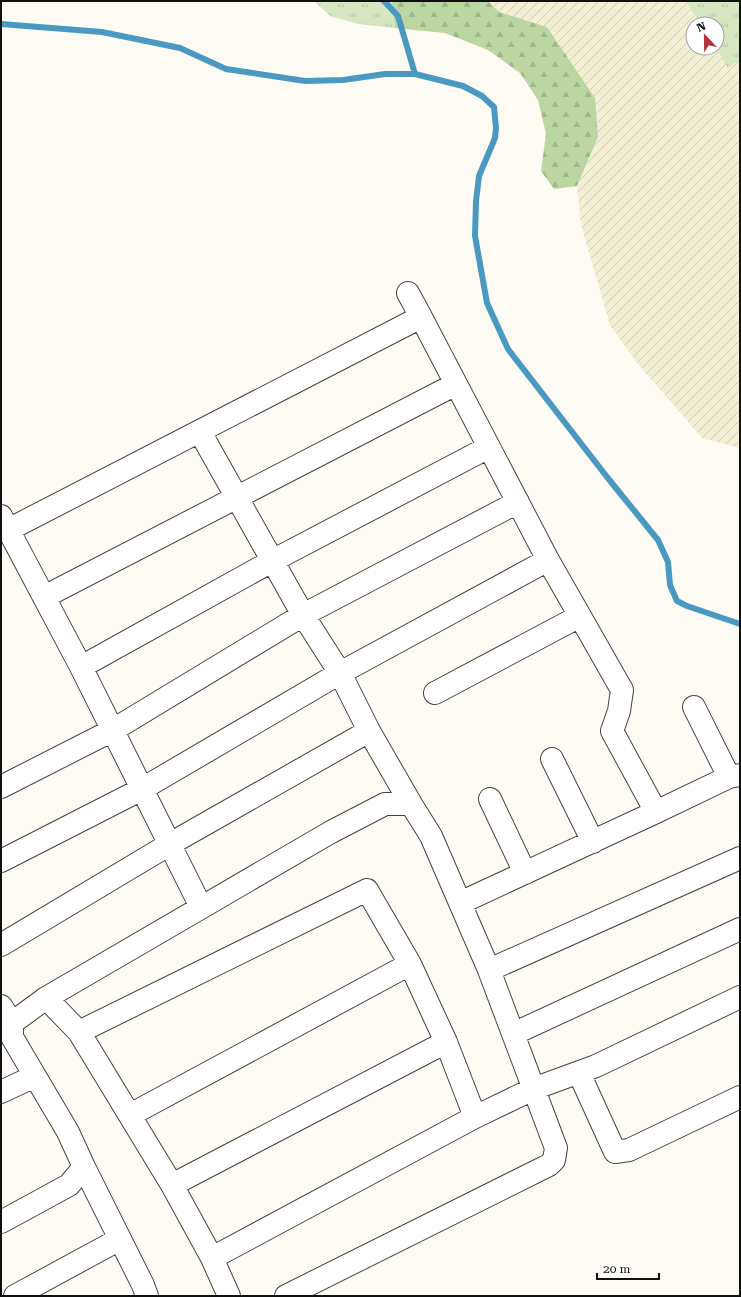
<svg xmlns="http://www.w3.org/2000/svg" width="741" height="1297" font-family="'Roboto Serif',serif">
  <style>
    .farmland { fill: url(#farmland-furrows) }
    .grass { fill: url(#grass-tufts) }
    .forest { fill: url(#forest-firs) }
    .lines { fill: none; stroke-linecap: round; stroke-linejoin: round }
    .stream { stroke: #4999c3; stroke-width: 6 }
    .street-casing { stroke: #434343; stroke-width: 24 }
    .street { stroke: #fff; stroke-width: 22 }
  </style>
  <defs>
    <pattern id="farmland-furrows" width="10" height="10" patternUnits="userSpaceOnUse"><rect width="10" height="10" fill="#f3efd5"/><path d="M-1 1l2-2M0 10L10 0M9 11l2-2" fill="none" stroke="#cfccb6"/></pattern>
    <pattern id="grass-tufts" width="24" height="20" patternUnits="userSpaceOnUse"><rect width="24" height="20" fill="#d6e7bf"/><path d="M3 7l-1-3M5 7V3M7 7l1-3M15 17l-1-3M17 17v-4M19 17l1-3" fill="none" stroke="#b7c5a3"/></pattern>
    <pattern id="forest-firs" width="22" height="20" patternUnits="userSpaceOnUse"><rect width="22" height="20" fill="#bbd6a0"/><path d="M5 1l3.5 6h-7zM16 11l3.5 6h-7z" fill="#a0b789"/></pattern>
  </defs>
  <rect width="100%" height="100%" fill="#fefbf4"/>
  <path class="farmland" d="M488 1H685L700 24H693V48H716L728 67 740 60V448L702 438 637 363 610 325 581 225 577 186 598 137 547 27 499 12Z"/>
  <path class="grass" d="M314 1H392L395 28 358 24 330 16Z
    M685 1H740V60L728 68 716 48H717V24H700Z"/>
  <path class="forest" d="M392 1H488L499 12 547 27 595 98 598 137 577 186 554 189 541 171 546 134 538 100 520 73 488 50 445 33 395 28Z"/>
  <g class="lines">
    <path class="stream" d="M384 1 398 16 415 74
      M1 24 102 32 180 48 226 69 305 81 343 80 385 74H415L463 86 482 96 494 107 496 128 495 138 479 176 476 201 475 236 487 303 508 349 607 477 658 540 668 562 670 585 677 601 687 606 740 624"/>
    <defs>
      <path id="street" d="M408 293 421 317
        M200 432 303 615 340 673 369 731 411 804
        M1 516 81 667 201 907
        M8 530 421 317 548 560 622 690 619 711 612 731 656 812
        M44 597 456 384
        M81 667 272 561 489 447
        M435 693 580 616
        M694 707 729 777
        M552 759 593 842
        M1 787 113 730 303 615 518 502
        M490 799 525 873
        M1 861 142 789 340 673 548 560
        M460 903 656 812 729 777 740 775
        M1 945 170 844 369 731
        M489 970 740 858
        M46 998 79 1032 172 1185 212 1258 229 1296
        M1 1006 12 1023
        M79 1032 367 890 410 964 446 1042 475 1117
        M513 1034 740 929
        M579 1073 615 1152 629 1150 740 1097
        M1 1092 35 1076
        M130 1115 410 964
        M84 1167 143 1285 147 1296
        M172 1185 446 1042
        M1 1222 69 1185 84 1167 68 1132 12 1037V1023L46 998 331 832 385 804H411L431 836 489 970 556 1148 554 1160 549 1165 286 1296
        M212 1258 475 1117 533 1089 596 1066 740 997
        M15 1296 120 1239"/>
    </defs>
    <use href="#street" class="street-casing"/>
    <use href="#street" class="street"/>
  </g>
  <rect width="741" height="1297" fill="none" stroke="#101010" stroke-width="4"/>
  <g transform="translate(705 36) rotate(338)"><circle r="19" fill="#ffffff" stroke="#9f9f9f"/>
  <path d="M0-3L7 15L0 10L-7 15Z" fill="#b6323f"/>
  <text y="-6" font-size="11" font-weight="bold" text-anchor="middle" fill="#101010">N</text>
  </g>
  <path d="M597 1273v6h62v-6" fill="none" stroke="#101010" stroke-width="2"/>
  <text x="603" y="1273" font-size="12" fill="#101010" stroke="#ffffff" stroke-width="3" paint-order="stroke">20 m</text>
</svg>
